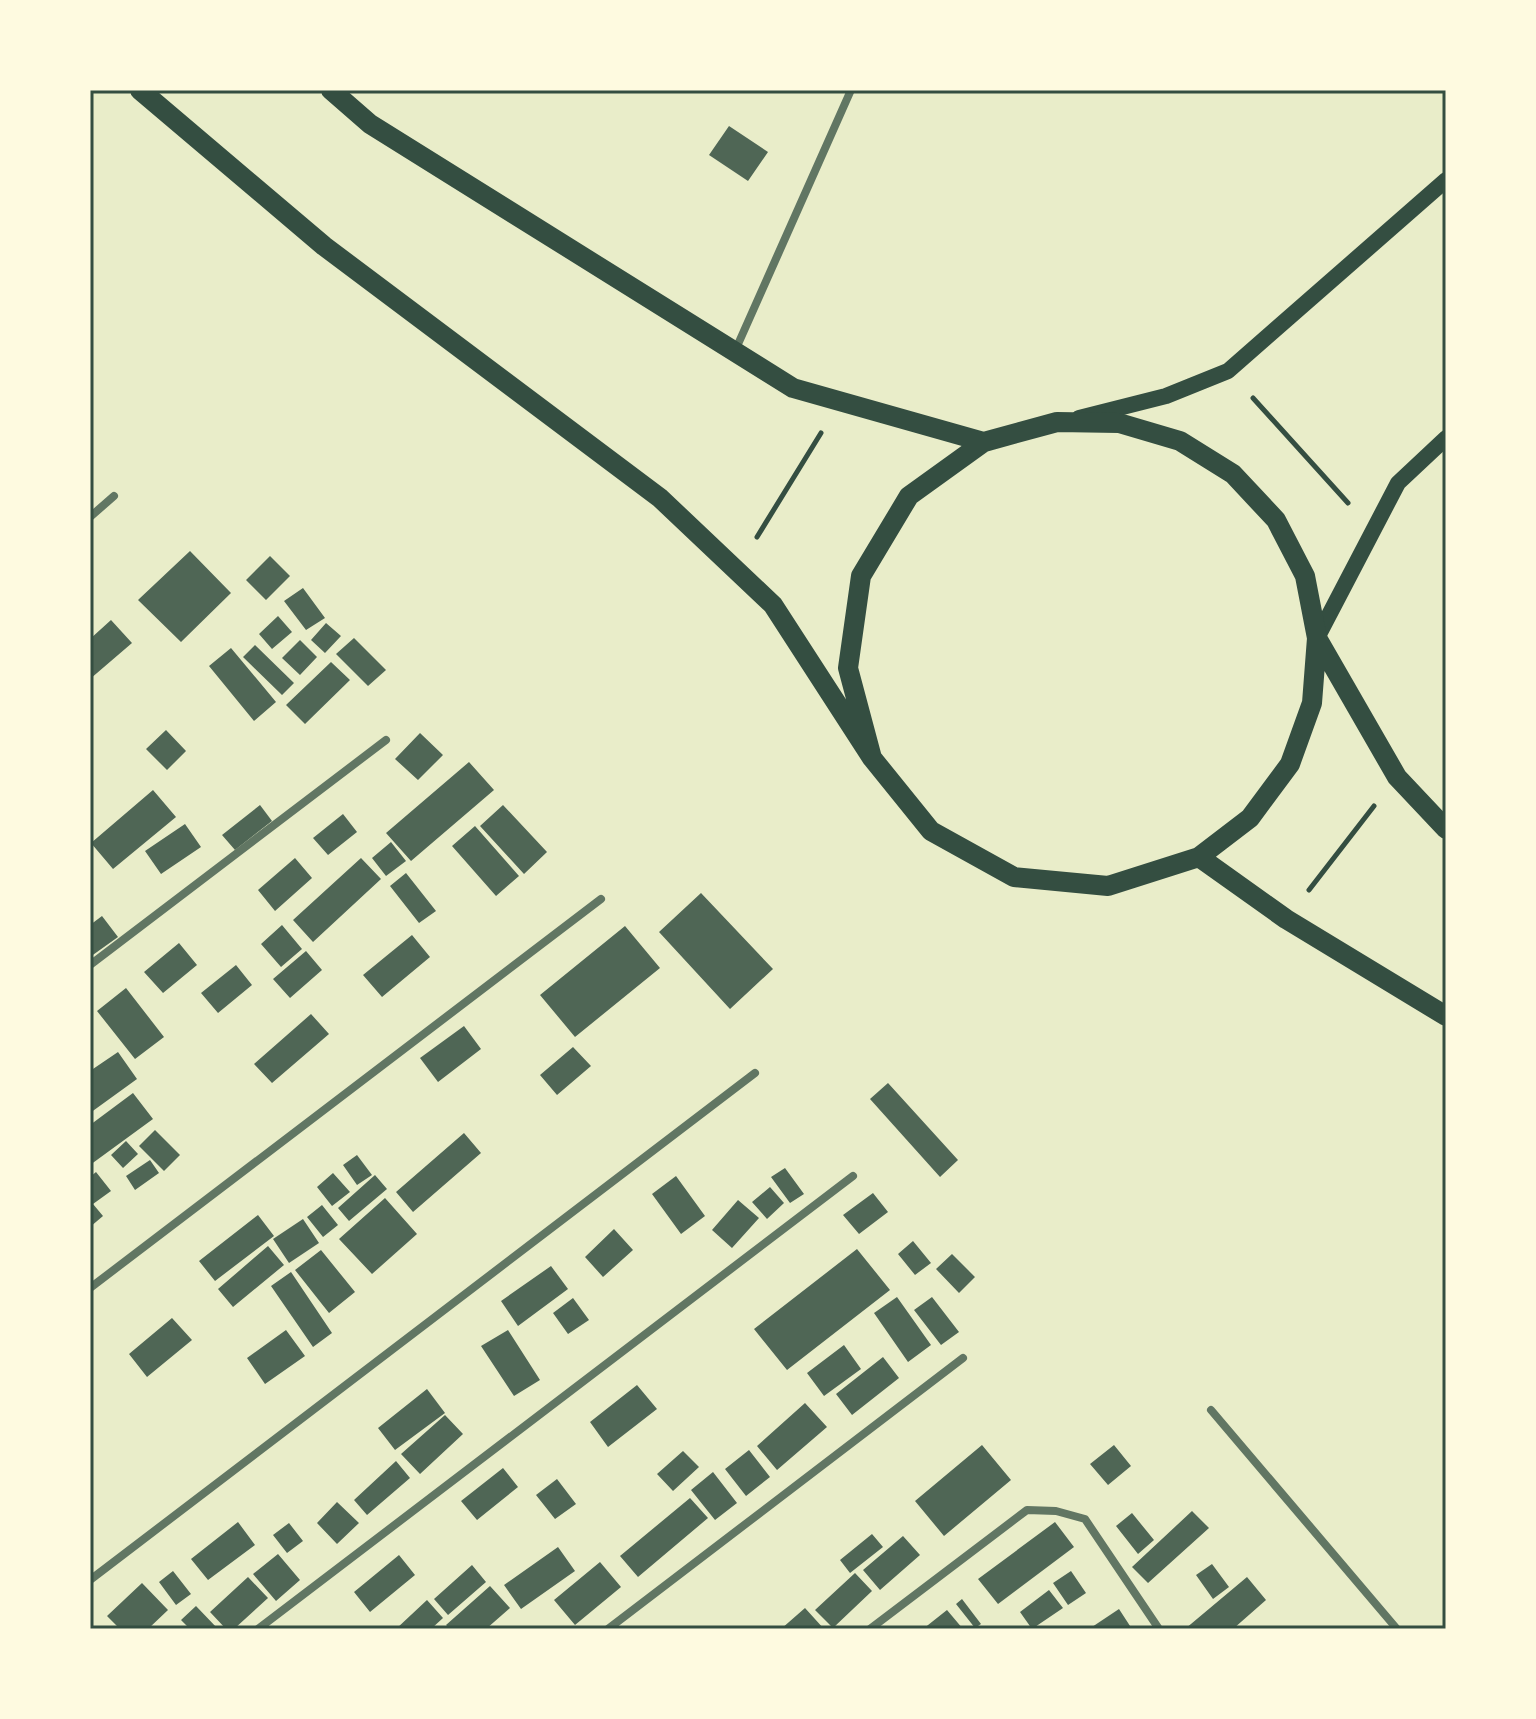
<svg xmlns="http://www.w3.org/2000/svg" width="1536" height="1719" font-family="'Work Sans',sans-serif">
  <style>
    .building { fill: #4f6655 }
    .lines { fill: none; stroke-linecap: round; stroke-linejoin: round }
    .path { stroke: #344e41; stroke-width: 5 }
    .minor { stroke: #617663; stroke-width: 8 }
    .secondary { stroke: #344e41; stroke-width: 16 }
    .primary { stroke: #344e41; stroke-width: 20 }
    .neatline { fill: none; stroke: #344e41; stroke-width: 3 }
  </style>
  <rect width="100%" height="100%" fill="#e9edc9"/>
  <path class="building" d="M729 126 768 152 748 181 709 155Z
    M190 551 231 593 181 642 138 600Z
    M270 556 290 576 266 600 246 580Z
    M303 588 325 618 306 630 284 601Z
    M278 616 292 632 272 649 259 634Z
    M111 620 132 643 90 679V639Z
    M326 623 341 636 325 653 311 640Z
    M354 638 386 670 368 686 336 654Z
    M300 640 317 657 300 675 282 658Z
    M255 645 294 683 282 695 243 657Z
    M231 648 276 702 254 721 209 666Z
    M331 662 350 680 305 724 286 705Z
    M166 730 186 751 167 770 146 749Z
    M420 733 443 755 418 780 395 759Z
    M469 762 494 790 411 861 386 833Z
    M153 790 176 817 113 869 91 843Z
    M260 805 272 821 235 850 222 835Z
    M503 805 547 852 524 874 480 826Z
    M343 814 357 832 328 855 313 838Z
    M185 824 201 847 161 874 145 851Z
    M475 826 519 876 496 896 452 846Z
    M391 842 406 861 386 876 372 858Z
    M295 858 312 878 275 911 258 890Z
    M361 858 381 879 313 942 293 920Z
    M406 873 436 911 419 923 390 886Z
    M701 893 773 969 730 1009 659 932Z
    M102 916 118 937 90 957V925Z
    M282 925 302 949 281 967 261 944Z
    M625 926 660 968 575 1037 540 995Z
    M412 935 430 957 382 997 363 975Z
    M179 943 197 965 163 993 144 972Z
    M306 951 322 970 290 998 273 979Z
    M236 965 252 985 218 1013 201 993Z
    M126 988 164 1037 135 1059 97 1011Z
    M311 1014 329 1034 272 1083 254 1064Z
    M464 1026 481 1049 438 1082 420 1058Z
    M573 1047 591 1066 557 1095 540 1075Z
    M118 1052 137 1079 90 1113V1071Z
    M888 1083 958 1160 940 1177 870 1099Z
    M133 1093 153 1119 90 1165V1125Z
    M155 1130 180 1155 164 1171 139 1146Z
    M464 1133 481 1153 413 1212 396 1192Z
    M126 1141 138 1154 123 1168 111 1155Z
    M357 1155 372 1175 357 1185 343 1165Z
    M150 1160 159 1173 135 1190 126 1176Z
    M785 1168 804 1194 790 1203 771 1177Z
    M96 1172 111 1191 93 1204 103 1216 90 1227V1177Z
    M333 1173 350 1192 332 1206 317 1187Z
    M375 1175 387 1189 349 1221 338 1208Z
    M676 1176 705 1216 681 1234 652 1194Z
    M770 1187 784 1203 767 1219 752 1202Z
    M873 1193 888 1212 859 1234 843 1215Z
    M385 1198 417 1234 372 1274 339 1239Z
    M738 1200 759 1218 732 1248 712 1230Z
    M322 1205 338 1225 323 1237 307 1217Z
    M258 1215 274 1236 215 1281 199 1261Z
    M303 1219 319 1243 289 1263 273 1239Z
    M614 1229 633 1250 603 1277 585 1257Z
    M913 1241 931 1263 915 1275 898 1254Z
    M268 1246 284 1265 233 1307 218 1289Z
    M857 1249 890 1290 787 1370 754 1329Z
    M321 1250 355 1292 329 1313 295 1270Z
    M952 1254 975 1277 959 1293 936 1269Z
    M551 1266 568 1289 518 1326 501 1301Z
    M291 1272 332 1333 313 1347 271 1286Z
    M897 1297 931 1345 908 1362 874 1313Z
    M932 1297 959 1332 941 1345 914 1310Z
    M573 1298 589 1320 568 1334 553 1313Z
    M172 1318 192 1340 147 1377 129 1354Z
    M286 1330 305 1356 265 1384 247 1358Z
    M508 1330 540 1380 514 1396 481 1346Z
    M844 1345 861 1369 824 1396 807 1373Z
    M883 1357 899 1378 852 1415 836 1394Z
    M637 1385 657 1409 608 1447 590 1422Z
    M427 1389 445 1413 395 1450 378 1428Z
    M805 1403 827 1427 777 1470 757 1446Z
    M445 1415 463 1434 420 1474 401 1454Z
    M982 1445 1011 1480 944 1536 915 1501Z
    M1114 1445 1131 1466 1108 1485 1090 1464Z
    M749 1450 770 1477 746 1496 725 1469Z
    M683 1451 699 1467 673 1491 657 1474Z
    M396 1461 410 1478 367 1515 354 1500Z
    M503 1468 518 1487 477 1520 461 1501Z
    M713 1472 737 1503 715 1520 691 1490Z
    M557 1479 576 1504 555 1519 536 1495Z
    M690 1498 708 1518 638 1577 620 1556Z
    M337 1502 359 1523 337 1544 317 1523Z
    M1192 1511 1209 1528 1148 1583 1132 1567Z
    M1132 1513 1154 1540 1138 1554 1116 1526Z
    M238 1522 255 1545 208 1580 191 1559Z
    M1055 1522 1074 1547 998 1604 978 1579Z
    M289 1523 303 1541 287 1553 273 1535Z
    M872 1534 883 1547 850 1573 840 1560Z
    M903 1536 920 1555 880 1590 863 1570Z
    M558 1547 575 1571 521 1609 504 1585Z
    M278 1554 300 1580 276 1601 253 1574Z
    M399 1555 415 1575 370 1612 354 1592Z
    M600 1562 621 1587 575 1625 554 1600Z
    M1212 1564 1229 1587 1213 1599 1196 1575Z
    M472 1565 486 1582 448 1615 434 1599Z
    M173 1571 191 1594 176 1605 159 1582Z
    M1071 1571 1086 1593 1068 1605 1053 1583Z
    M855 1573 872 1591 833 1628 815 1610Z
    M248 1577 268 1598 234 1629H226L210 1612Z
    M1247 1577 1266 1600 1233 1629H1185Z
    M142 1583 168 1610 148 1629H120L107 1616Z
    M490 1586 510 1608 486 1629H450L446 1625Z
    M1049 1590 1063 1608 1032 1629 1020 1612Z
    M962 1599 981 1624 975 1628 956 1604Z
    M427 1600 443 1618 431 1629H396Z
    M196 1606 218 1629H190L181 1620Z
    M805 1608 824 1629H781Z
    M1119 1609 1132 1629H1089Z
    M947 1610 963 1629H923Z"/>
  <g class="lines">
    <path class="path" d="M1253 398 1348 503
      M757 537 821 433
      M1309 890 1374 806"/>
    <path class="minor" d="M735 351 851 90
      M90 517 114 496
      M90 965 386 740
      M90 1288 601 899
      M1211 1410 1397 1629
      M90 1580 755 1073
      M258 1629 853 1176
      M608 1629 963 1358
      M870 1629 1027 1510 1056 1511 1085 1519 1159 1629"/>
    <path class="secondary" d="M1079 418 1166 396 1228 371 1446 180
      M1317 638 1398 483 1446 438"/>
    <path class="primary" d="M140 90 324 246 660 498 773 605 872 758 931 831 1014 877 1108 886 1199 857 1250 818 1290 764 1312 703 1317 638 1305 576 1276 520 1233 474 1180 441 1119 423 1057 422 984 442 909 496 861 576 848 668 872 758
      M331 90 370 124 793 388 984 442
      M1317 638 1397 777 1446 829
      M1199 857 1286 919 1446 1016"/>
  </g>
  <rect width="1536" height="1719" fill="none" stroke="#fefae0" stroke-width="184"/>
  <rect x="92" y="92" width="1352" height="1535" class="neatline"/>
</svg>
